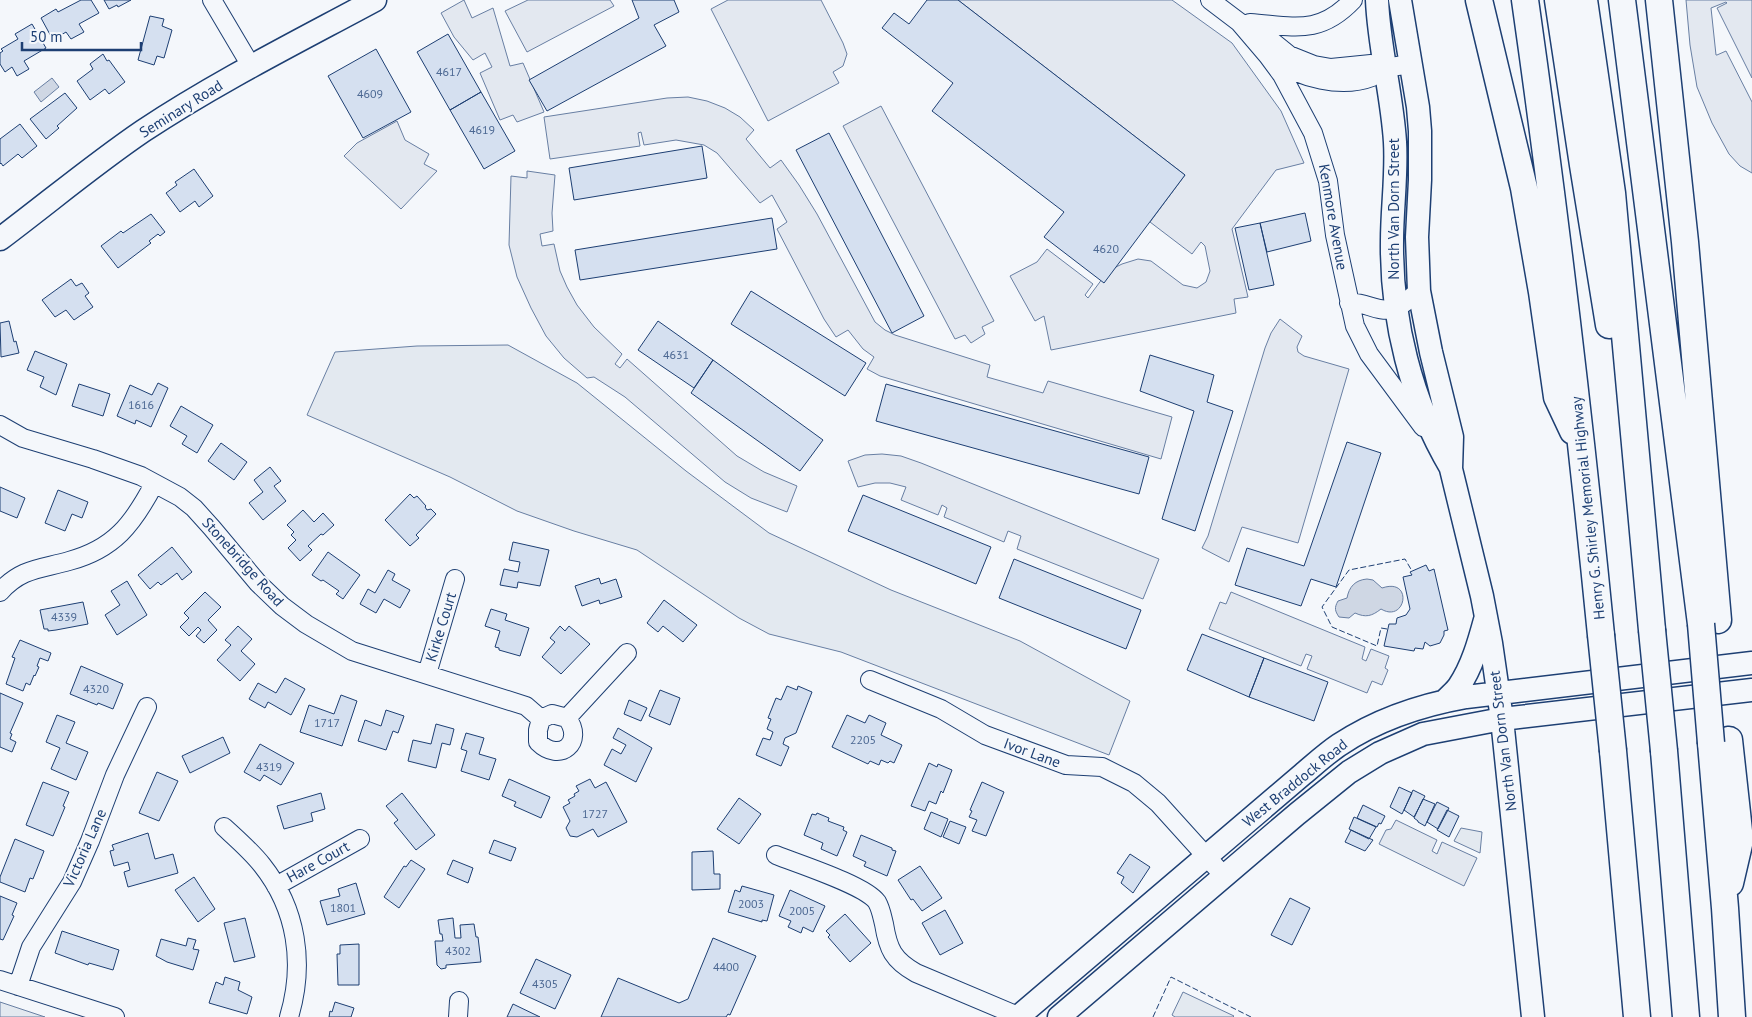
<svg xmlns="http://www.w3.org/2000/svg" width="1752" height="1017" font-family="'PT Sans',sans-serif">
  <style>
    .green { fill: #e3e9f0; stroke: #687fa3 }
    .parking { fill: #e3e8f0; stroke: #687fa3 }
    .water { fill: #cfd7e4; stroke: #687fa3 }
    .building { fill: #d5e0f0; stroke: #1d3f73 }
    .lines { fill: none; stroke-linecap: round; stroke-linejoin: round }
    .minor-casing { stroke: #1d3f73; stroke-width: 20 }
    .major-casing { stroke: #1d3f73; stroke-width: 25 }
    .highway-casing { stroke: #1d3f73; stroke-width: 29 }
    .minor { stroke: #f4f7fb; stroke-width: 18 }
    .major { stroke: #f4f7fb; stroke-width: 22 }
    .highway { stroke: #f4f7fb; stroke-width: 26 }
    .highway-bridge-casing { stroke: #1d3f73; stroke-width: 29; stroke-linecap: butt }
    .highway-bridge { stroke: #f4f7fb; stroke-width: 26 }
    .fence { stroke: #1d3f73; stroke-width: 1; stroke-dasharray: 6 2.5; stroke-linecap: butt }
    .labels { text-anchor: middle; stroke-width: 4; stroke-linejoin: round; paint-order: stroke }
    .number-label { font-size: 12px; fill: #4b6792 }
    .street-label { font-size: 15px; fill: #1d3f73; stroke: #f4f7fb }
  </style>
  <rect width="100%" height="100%" fill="#f4f7fb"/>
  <path class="green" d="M508 345 577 383 686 471 769 533 891 590 1020 641 1130 701 1109 755 841 652 769 634 739 618 637 550 574 531 517 511 450 477 307 415 335 352 417 346Z
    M1461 828 1482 832 1480 853 1454 841Z
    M1183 992 1234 1016 1233 1017H1175L1172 1015Z
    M0 1002 45 1017H0Z"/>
  <path class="parking" d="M464 0 472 18 493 8 510 66 523 63 544 112 517 122 513 115 500 120 480 73 492 67 485 53 473 60 454 37 441 13Z
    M528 0H610L614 6 527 52 505 11Z
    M728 0H821L843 43 847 54 843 66 833 72 839 83 768 121 711 9Z
    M958 0H1172L1232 43 1281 111 1304 163 1276 170 1232 229 1248 297 1234 299 1236 313 1051 350 1044 316 1035 321 1010 276 1037 262 1047 249 1093 284 1085 295 1088 298 1108 271 1122 264 1138 259 1151 261 1183 285 1197 288 1206 282 1210 271 1205 246 1201 242 1192 254 1150 222 1185 175Z
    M1686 0H1752V78L1717 8 1727 3 1726 2 1711 8 1716 55H1717L1726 51 1752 102V173L1740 166 1729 154 1712 123 1697 87 1690 45Z
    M688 97 707 101 725 108 740 117 754 130 746 139 770 168 781 160 799 185 817 214 875 322 885 330 895 335 990 365 987 377 1043 393 1048 381 1172 417 1161 459 880 376 867 369 874 357 863 349 848 330 836 337 824 319 777 229 787 222 772 195 760 203 717 153 704 145 676 140 644 145 641 132 638 133 640 146 550 159 544 117 667 98Z
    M881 106 994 321 982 327 985 334 971 343 965 335 955 339 843 126Z
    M397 121 405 140 429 154 424 164 437 171 401 209 344 156 357 143Z
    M527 171 555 175 552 213 553 231 540 234 542 246 554 244 560 271 567 287 577 305 594 327 622 354 615 364 620 368 627 359 737 456 764 472 797 486 787 512 751 498 725 482 625 397 594 377 587 378 564 358 546 336 531 308 517 277 509 245 511 176 527 178Z
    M1280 319 1302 336 1297 347 1298 352 1304 356 1349 369 1298 543 1242 527 1229 562 1202 548 1208 536 1265 348 1271 333Z
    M882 454 901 456 921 463 1159 559 1143 599 1017 549 1021 536 1008 531 1004 542 944 517 947 508 942 505 938 515 901 500 906 487 890 483H875L858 487 848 461 865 455Z
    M1231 592 1365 647 1362 659 1366 661 1371 649 1389 656 1385 668 1388 670 1382 685 1372 681 1367 693 1307 669 1312 656 1306 654 1301 666 1209 629 1220 602 1226 604Z
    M1396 820 1437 840 1432 851 1437 854 1442 842 1477 858 1464 886 1379 844 1386 830 1391 829Z"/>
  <path class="water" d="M52 78 59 87 41 102 34 92Z
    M1367 579 1373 580 1382 588C1414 577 1406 624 1381 609 1372 616 1366 618 1355 613L1349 618 1339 617C1335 611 1334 608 1338 601L1347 598C1349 587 1355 580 1367 579Z"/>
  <path class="building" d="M81 0H91L99 13 79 24 84 32 71 39 66 32 53 40 41 18 56 9 58 12Z
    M104 0H131L118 7 117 5 109 9Z
    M632 0H674L679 12 654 25 666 46 547 111 529 80 639 18Z
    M927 0H958L1185 175 1104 283 1044 237 1064 212 932 111 953 83 882 28 894 13 909 24Z
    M150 16 164 19 162 26 172 30 164 58 157 56 154 65 138 60Z
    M32 24 46 48 24 61 29 69 17 76 12 67 5 72 0 64V53L3 51 1 49 18 39 15 34Z
    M448 34 481 92 450 110 417 52Z
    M376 49 411 112 363 138 328 76Z
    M103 54 107 61 109 60 125 82 109 94 105 89 90 100 77 81 93 69 90 64Z
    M481 92 515 151 484 169 450 110Z
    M65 93 77 108 57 126 59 128 46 139 30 119Z
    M20 124 37 146 22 158 18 154 3 166 1 163 0 164V139Z
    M829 133 924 316 892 333 796 150Z
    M702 146 707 178 574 200 569 168Z
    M194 169 213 196 199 207 195 201 180 212 166 193 177 185 175 182Z
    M1305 213 1311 241 1267 252 1260 223Z
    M151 214 165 232 160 236 158 234 149 241 151 243 118 268 101 246 121 231 123 233Z
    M772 218 777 249 580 280 575 250Z
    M1260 223 1274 285 1249 290 1235 228Z
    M71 279 76 286 82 283 89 293 85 296 93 307 74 320 66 310 55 317 42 300Z
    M751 291 866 363 845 396 731 324Z
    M9 321 14 342 16 341 19 353 1 357 0 323Z
    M658 321 713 360 694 388 638 350Z
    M35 351 67 364 56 395 40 387 44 377 27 370Z
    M1150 355 1214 375 1207 402 1233 411 1195 531 1162 519 1194 411 1140 391Z
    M713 360 823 440 800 471 691 393Z
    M158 383 168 388 151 427 136 420 135 424 117 416 130 385 152 395Z
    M79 384 110 394 103 416 72 406Z
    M886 384 1149 457 1139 494 876 421Z
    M181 406 213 425 197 453 182 444 187 436 170 426Z
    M1347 442 1381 453 1336 587 1311 579 1301 606 1235 585 1247 548 1304 566Z
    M221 443 247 462 234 480 208 461Z
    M270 467 281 481 274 486 286 501 263 520 249 503 263 492 254 480Z
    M0 487 25 498 17 518 0 511Z
    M58 490 88 502 82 518 72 514 65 531 45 523Z
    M410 494 414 498 417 496 426 506 425 507 427 510 431 509 436 514 416 535 419 538 410 546 385 520Z
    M863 495 991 547 976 584 848 531Z
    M303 510 314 522 323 513 334 525 323 535 321 534 308 546 312 550 300 561 288 548 296 540 291 535 294 532 287 525Z
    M513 542 549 550 540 586 518 582 517 588 500 585 504 569 518 572 520 562 509 560Z
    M172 547 192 572 182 580 177 573 161 585 158 582 150 589 138 575Z
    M328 552 360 575 343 599 336 594 339 591 323 580 321 581 312 575Z
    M1014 559 1141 610 1126 649 999 598Z
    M1426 565 1429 571 1434 569 1448 630 1444 631V635L1440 643 1430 646 1425 642 1423 649 1415 648 1414 651 1384 646 1389 624H1396L1397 618 1406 615 1410 609 1403 577 1412 575 1410 572Z
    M388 570 395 574 392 580 410 590 400 608 384 599 376 613 360 604 368 589 375 593Z
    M599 578 601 584 616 579 622 597 600 604 599 600 582 606 575 586Z
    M127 581 147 615 117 635 105 615 120 605 111 591Z
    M205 592 221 607 208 620 217 630 204 643 196 636 201 630 198 627 189 636 180 627 189 618 184 613Z
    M664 600 697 625 683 642 663 626 658 632 647 623Z
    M83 602 88 624 56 630 48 631V629H44L40 610Z
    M491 609 507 614 505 620 529 628 520 656 499 650V648L495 647 500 631 485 626Z
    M238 626 252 639 241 651 255 664 240 681 217 660 231 645 225 640Z
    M560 626 565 631 569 626 590 644 561 674 542 657 555 642 550 638Z
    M1202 634 1264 658 1249 697 1187 670Z
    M20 640 51 653 48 661 40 658 37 666 39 667 35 676 34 675 30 685 26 683 23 691 6 684 15 658 12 657Z
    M1264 658 1328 682 1314 721 1249 697Z
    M81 666 123 684 113 709 98 703 97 705 70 694Z
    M285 678 305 689 291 715 268 702 265 708 249 699 258 683 276 693Z
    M787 686 797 690 798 686 812 692 796 733 785 738 783 744 789 747 781 766 756 755 763 738 770 740 773 732 767 729 771 719 768 718 776 698 781 700Z
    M660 690 680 698 670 725 649 716Z
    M0 693 23 703 10 733 12 734 10 739 16 742 12 752 0 747Z
    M341 695 357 701 342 746 300 732 309 705 334 714Z
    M629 700 647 708 641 721 624 714Z
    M386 710 404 716 398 733 393 731 386 750 358 741 365 720 381 726Z
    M57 715 75 722 66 743 88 752 76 780 51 769 60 748 46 742Z
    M847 715 865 723 869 715 886 723 881 735 902 745 894 763 890 761 888 763 881 760 879 765 870 761 868 764 832 747Z
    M436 724 454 729 450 745 442 743 436 768 408 761 413 740 431 744Z
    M618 728 652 748 636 782 604 765 612 749 621 754 626 745 613 738Z
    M466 733 484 738 479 754 496 759 489 780 461 771 467 751 461 749Z
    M223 737 230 753 190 773 182 756Z
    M260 744 294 763 281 785 264 775 260 781 244 772Z
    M929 763 937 767 938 764 952 770 943 793 941 791 936 804 929 801 925 811 911 806Z
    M157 772 178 781 159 821 139 813Z
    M509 779 550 797 541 818 514 806 516 802 502 796Z
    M590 779 595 788 606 782 627 822 598 837 593 829 577 837 570 836 566 828 570 821 563 807 570 803 568 800 575 796 574 794 579 791 576 786Z
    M43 782 69 792 63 806 65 807 53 836 26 825Z
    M982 782 1004 792 986 836 972 831 977 820 969 817 972 811 970 810Z
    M1399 787 1412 793 1402 814 1390 807Z
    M1413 790 1425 796 1414 817 1404 810Z
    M321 793 325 809 311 813 313 821 284 829 277 806Z
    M402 793 435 835 416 850 394 823 398 820 386 806Z
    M739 798 761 814 739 844 717 829Z
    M1423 799 1435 804 1425 826 1418 822V821L1414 818Z
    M1437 802 1449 808 1438 829 1427 822Z
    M1363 805 1385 816 1381 824 1379 823 1377 827 1357 818Z
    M1447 810 1459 816 1449 837 1437 830Z
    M931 812 948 819 941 837 924 829Z
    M817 813 829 818 828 821 844 827 843 830 847 832 837 856 821 849 823 843 804 835 812 814 816 815Z
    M1354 817 1376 827 1369 839 1349 829Z
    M950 821 966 827 959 844 943 837Z
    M1351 830 1373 840 1365 851 1345 842Z
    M148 833 155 859 173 854 178 873 128 887 124 872 130 870 128 862 114 866 110 851 114 850 112 845Z
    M861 835 892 848V850L896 851 887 876 864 866 866 862 853 856Z
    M15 839 44 851 33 879 30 878 25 892 0 882V877Z
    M494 840 516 848 511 861 489 853Z
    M713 851 714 874H720V889L692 890V852Z
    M1130 854 1150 867 1133 893 1121 883 1124 877 1117 873Z
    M411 860 425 869 399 908 384 897 404 866 406 867Z
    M453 860 473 868 468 883 447 874Z
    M920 866 942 898 922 911 913 899 911 900 898 880Z
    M194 877 215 909 198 922 175 890Z
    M356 883 365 914 327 925 320 901 340 896 338 889Z
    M742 886 774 895 767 921 762 920V922L728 912 735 890 740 892Z
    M790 890 825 906 813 932 803 927 801 933 788 927 791 921 779 916Z
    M0 896 17 903 12 915 14 916 3 940 0 939Z
    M1290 898 1310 908 1292 945 1271 935Z
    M945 910 963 943 940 955 922 923Z
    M845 914 871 943 850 962 828 937 830 935 826 931Z
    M245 918 255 957 234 962 224 923Z
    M453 918 455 938H461L460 925 474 924 476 937H478L481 962 446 965V968L441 969 437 965 435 941H443L442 934H440L438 920Z
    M62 931 119 950 113 970 89 963 88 965 55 953Z
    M188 938 196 940 193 949 199 950 193 970 167 962 156 956 161 939 186 946Z
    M713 938 756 956 730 1015 728 1014 726 1017H601L618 978 679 1003 688 999Z
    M359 944V985H338L337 954H340V945Z
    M536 959 571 975 555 1009 520 993Z
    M225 977 240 982 238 990 252 997 247 1014 209 1003 216 982 223 985Z
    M335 1002 354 1008 351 1017H329L330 1011 332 1012Z
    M513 1004 540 1017H507Z"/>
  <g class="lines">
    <defs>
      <path id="minor" d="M212 0 251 66
        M1210 0 1239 22 1263 34 1289 55 1314 65 1331 68 1371 64 1384 68 1411 64
        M1239 22 1268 56 1282 75 1313 133 1328 181 1335 235 1355 326 1369 354 1423 427
        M1250 23C1293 26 1319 36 1353 0
        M1275 60C1300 78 1341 89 1372 77 1376 75 1380 70 1384 68
        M1349 303C1364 301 1378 313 1393 309 1402 307 1412 296 1419 291
        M0 425 23 438 93 459 141 476 180 497 194 508 212 528 258 583 282 606 306 624 352 651 526 706 541 719
        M0 592C21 568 41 569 69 561 114 549 133 524 154 484
        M427 674 455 579
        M870 680 941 709 985 735 1066 765 1102 767 1134 783 1158 803 1224 876
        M552 714 567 718C585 742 560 764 538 742V730L541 719Z
        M567 718 627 653
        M224 827C237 839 251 851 262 865 297 909 305 964 289 1017
        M776 855C798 864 865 885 877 902 881 909 882 916 884 924 888 949 893 960 916 973L1018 1016
        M276 886 360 839
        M0 980 115 1017
        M18 986 31 947 72 882 90 841 115 775 147 707
        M458 1017 459 1001"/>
      <path id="major" d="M1377 0C1379 48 1392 94 1395 142 1397 175 1392 208 1392 241 1391 319 1411 401 1451 468
        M1400 0 1418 107 1420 131V180L1417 237 1419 291 1431 352 1452 437 1451 469 1482 596 1491 643 1502 719 1533 1017
        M0 239C48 203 93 165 143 131 217 82 297 42 375 0
        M1445 701C1449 696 1455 692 1459 686 1472 667 1479 642 1485 620
        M1018 1017 1303 774C1315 764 1327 753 1339 745 1378 719 1421 705 1466 697L1752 663
        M1059 1017 1297 814 1349 772 1380 753 1423 734 1502 719 1752 690"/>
      <path id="highway" d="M1479 0 1524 188 1542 292 1557 397 1573 431
        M1525 0C1555 211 1580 422 1601 635
        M1558 0 1583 165 1609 325
        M1584 0 1612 193 1652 630
        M1622 0 1701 624
        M1659 0 1685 242 1718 620
        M1729 740 1740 840 1730 883
        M1711 743 1725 908 1732 1017
        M1613 751 1637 1017
        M1664 751 1686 1017"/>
    </defs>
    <use href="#minor" class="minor-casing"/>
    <use href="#major" class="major-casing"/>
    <use href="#highway" class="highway-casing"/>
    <use href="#minor" class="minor"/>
    <use href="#major" class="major"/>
    <use href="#highway" class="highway"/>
    <defs>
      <path id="highway-bridge" d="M1701 624 1711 743
        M1652 630 1664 751
        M1601 635 1613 751"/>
    </defs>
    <use href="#highway-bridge" class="highway-bridge-casing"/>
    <use href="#highway-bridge" class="highway-bridge"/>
    <path class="fence" d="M1387 629 1381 628 1377 646 1332 627 1322 607 1349 570 1405 559 1412 571
      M1153 1017 1171 977 1251 1017"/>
  </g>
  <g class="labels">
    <g class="number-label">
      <text x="449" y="76">4617</text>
      <text x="370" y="98">4609</text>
      <text x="482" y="134">4619</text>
      <text x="1106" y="253">4620</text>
      <text x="676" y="359">4631</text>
      <text x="141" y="409">1616</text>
      <text x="64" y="621">4339</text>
      <text x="96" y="693">4320</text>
      <text x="327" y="727">1717</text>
      <text x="863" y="744">2205</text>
      <text x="269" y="771">4319</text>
      <text x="595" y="818">1727</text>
      <text x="751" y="908">2003</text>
      <text x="343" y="912">1801</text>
      <text x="802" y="915">2005</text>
      <text x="458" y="955">4302</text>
      <text x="726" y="971">4400</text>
      <text x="545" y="988">4305</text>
    </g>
    <g class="street-label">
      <text transform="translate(181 109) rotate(-32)" y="5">Seminary Road</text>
      <text transform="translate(1394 209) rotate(-90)" y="5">North Van Dorn Street</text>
      <text transform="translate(1333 217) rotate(80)" y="5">Kenmore Avenue</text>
      <text transform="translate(1588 508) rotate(-96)" y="5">Henry G. Shirley Memorial Highway</text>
      <text transform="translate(243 562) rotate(48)" y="5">Stonebridge Road</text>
      <text transform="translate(441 627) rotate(-73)" y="5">Kirke Court</text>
      <text transform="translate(1503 741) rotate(-97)" y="5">North Van Dorn Street</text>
      <text transform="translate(1032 753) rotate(20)" y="5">Ivor Lane</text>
      <text transform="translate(1295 783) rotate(-39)" y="5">West Braddock Road</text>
      <text transform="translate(85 848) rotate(-66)" y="5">Victoria Lane</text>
      <text transform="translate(318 862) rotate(-29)" y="5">Hare Court</text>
    </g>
  </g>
  <path d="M22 42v8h119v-8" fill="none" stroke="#1d3f73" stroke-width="2.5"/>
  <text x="30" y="42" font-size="15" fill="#1d3f73" stroke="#f4f7fb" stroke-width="4" paint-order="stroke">50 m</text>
</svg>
